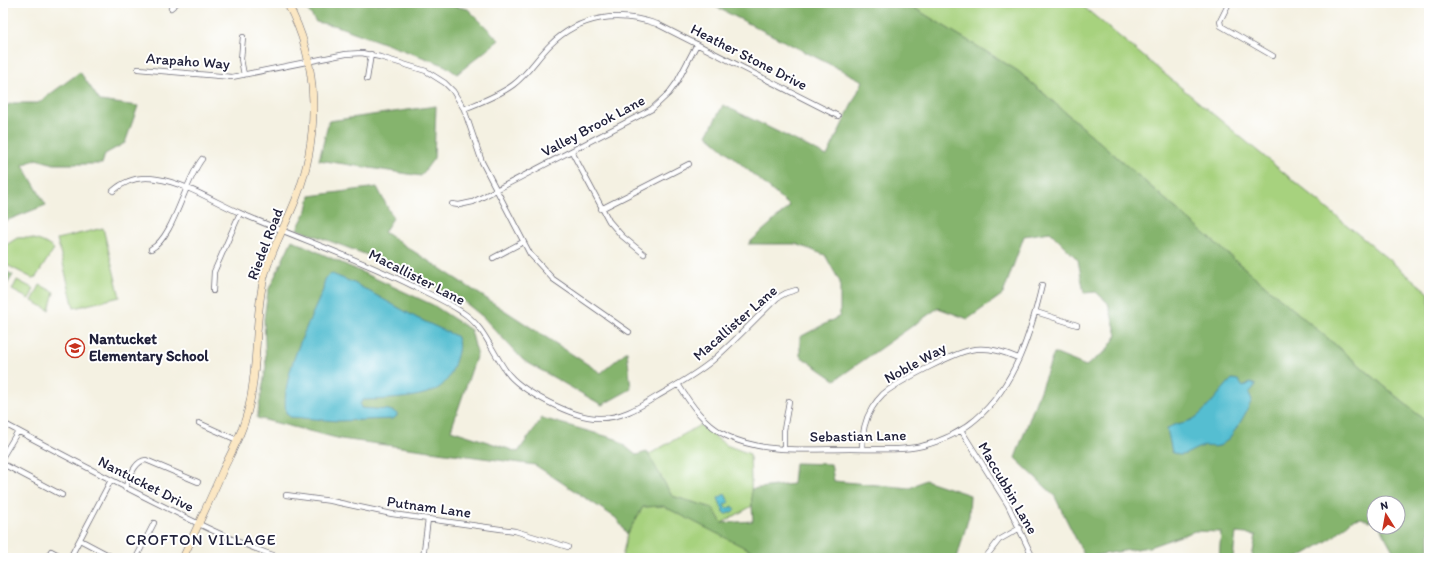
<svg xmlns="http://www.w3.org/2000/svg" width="1432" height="561" font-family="Itim,sans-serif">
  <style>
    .green { fill: #a7d27e; stroke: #647a5c }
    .forest { fill: #85b46d; stroke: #546b54 }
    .water { fill: #54bed1; stroke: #3b7086 }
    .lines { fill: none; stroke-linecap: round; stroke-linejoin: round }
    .street-casing { stroke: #6c6a75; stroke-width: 6 }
    .secondary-casing { stroke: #6c6a75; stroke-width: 8 }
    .street { stroke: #fff; stroke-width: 4.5 }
    .secondary { stroke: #fbe7c3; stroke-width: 7 }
    .labels { text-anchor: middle; stroke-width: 4; stroke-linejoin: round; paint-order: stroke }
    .street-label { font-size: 15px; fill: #22223b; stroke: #fff }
    .poi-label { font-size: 15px; font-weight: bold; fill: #22223b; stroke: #fff; text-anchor: start }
    .neighbourhood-label { font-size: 16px; letter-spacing: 1px; fill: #22223b; stroke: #fff }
  </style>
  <rect width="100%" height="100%" fill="#fff"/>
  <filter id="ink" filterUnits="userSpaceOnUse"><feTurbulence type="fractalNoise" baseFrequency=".025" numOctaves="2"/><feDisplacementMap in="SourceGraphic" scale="8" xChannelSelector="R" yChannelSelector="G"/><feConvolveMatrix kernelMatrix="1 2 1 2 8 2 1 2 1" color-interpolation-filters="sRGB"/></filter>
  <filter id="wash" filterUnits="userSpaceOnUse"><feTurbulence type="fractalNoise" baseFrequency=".012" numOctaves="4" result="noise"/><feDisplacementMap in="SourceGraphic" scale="16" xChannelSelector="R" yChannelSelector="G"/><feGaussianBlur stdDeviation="0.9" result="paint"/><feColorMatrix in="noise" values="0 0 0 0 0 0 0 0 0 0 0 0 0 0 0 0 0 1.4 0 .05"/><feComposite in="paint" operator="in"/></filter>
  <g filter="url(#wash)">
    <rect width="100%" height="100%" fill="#f4f1e2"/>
    <path class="green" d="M906 3H1079L1429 293V424L1235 260 1018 71Z
      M103 228 120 297 74 308 57 239Z
      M17 238C31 237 43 240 54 249L36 277 32 278 3 263V247Z
      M17 280 34 289 29 299 12 290Z
      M40 285 54 292 49 310 32 301Z
      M700 425 726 445 750 454 752 506 722 523 713 508 672 496 648 455Z
      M663 506 766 557 622 558 627 534 643 507Z"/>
    <path class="forest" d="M303 3H439L468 9 499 40 457 74 444 65 337 26 316 22Z
      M708 3H906L1018 71 1235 260 1429 424V558H1397L1380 527H1398V503H1374V522L1361 518 1352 520 1332 538 1298 558H1252L1256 535 1236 533 1233 558H1219L1221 532 1195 531 1149 547 1085 557 1054 495 1015 458 1054 353 1086 366 1106 351 1117 335 1108 303 1096 292 1084 293 1078 260 1050 232 1024 236 1003 294 968 319 938 308 835 380 800 356V337L840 316V282L825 255 796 244H748L790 206 707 135 723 105 827 156 863 81Z
      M80 72 100 101 138 106 125 143 105 154 102 164H54L36 159 23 165 46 205 3 222V107L13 103H38Z
      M436 106 434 158 421 176 319 160 329 121Z
      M377 187 393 218 384 232 601 373 627 351 631 389 602 405 523 360 483 317 462 300 381 260 297 229 307 210 310 196Z
      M292 240 433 305 471 330 477 354 451 430 518 452 542 418 616 439 636 455 647 452 672 496 713 508 722 523 753 521 751 489 793 484 795 463 831 464 834 481 910 488 925 480 970 495 969 516 957 558H765L663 506 643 507 627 534 616 518 535 465 341 439 257 418 266 367 264 319 268 291Z
      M3 270 13 275 3 291Z"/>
    <path class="water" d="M332 274 354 283 417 318 456 336C461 344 458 353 455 362 447 389 435 392 410 397 394 399 379 400 363 400L360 404 361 408 389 410 397 413V416L393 419 338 421 290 417 286 413C280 377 309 323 323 290 324 283 324 276 332 274Z
      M1232 379 1238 380 1243 387 1250 383 1256 385 1249 393 1252 400C1247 411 1231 442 1219 446 1214 448 1207 445 1201 447 1190 450 1183 460 1172 452L1167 429C1174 422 1187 424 1195 418 1207 410 1221 390 1232 379Z
      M725 494 729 502 724 505 726 509 733 506 735 510 727 514 724 513 718 498Z"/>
  </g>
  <g filter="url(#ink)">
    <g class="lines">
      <defs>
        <path id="street" d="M1229 3 1220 21 1221 26 1273 56
          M171 8 177 3
          M243 37 241 59 244 75
          M138 69 232 77 346 54 362 53 380 57 426 71 445 83 453 91 464 109 482 162 530 254 553 279 629 332
          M367 79 371 54
          M464 109C481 102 498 96 513 85 528 74 537 58 550 45 580 15 619 11 657 24L838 116
          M572 152 609 221 622 236 644 254
          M113 191C126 179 140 176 157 179 185 183 213 201 240 213 297 238 357 258 413 286 429 294 446 301 462 312 484 326 491 350 506 371 520 391 573 418 598 418 620 419 638 408 656 397 675 386 695 375 712 361 735 341 755 319 777 298L786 293 796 290
          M452 204 459 205 473 202 652 109 669 93 677 82 697 44
          M601 209 689 164
          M151 249C174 237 184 182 202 159
          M493 258 523 242
          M213 291 214 272 240 213
          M1036 312 1077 325
          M678 384C691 405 705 425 727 436 765 454 809 449 850 449 874 449 899 451 922 446 942 441 961 432 976 419 1015 386 1031 332 1042 285
          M3 423C59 453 116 483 173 511 208 529 244 546 282 558
          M199 423 237 440
          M961 430 1008 505 1033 558
          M784 449V430L789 401
          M862 449C862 435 864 421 872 408 875 403 879 398 883 394 898 382 958 350 976 349 992 348 1004 352 1018 358
          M3 456 18 431
          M3 464 62 495
          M125 488C130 478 134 461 146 460L198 482
          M286 495 331 501 392 514 515 531 568 547
          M80 540 114 558
          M47 558 51 551 64 558
          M70 558 111 480
          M136 558 154 523
          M423 558 428 519
          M985 558 999 540 1020 528"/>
        <path id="secondary" d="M183 558C196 529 210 500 223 470 233 449 244 429 249 406 259 364 254 320 264 277 271 250 286 225 296 199 320 137 320 62 287 3"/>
      </defs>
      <use href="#street" class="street-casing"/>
      <use href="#secondary" class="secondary-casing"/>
      <use href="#street" class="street"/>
      <use href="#secondary" class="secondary"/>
    </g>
  </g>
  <defs>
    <symbol id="school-ring" viewBox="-11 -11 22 22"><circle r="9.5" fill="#fff" stroke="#c8321e" stroke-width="1.5"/><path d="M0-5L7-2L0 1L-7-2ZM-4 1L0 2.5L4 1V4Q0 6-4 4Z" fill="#c8321e"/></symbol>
  </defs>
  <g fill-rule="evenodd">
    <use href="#school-ring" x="64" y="337" width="22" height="22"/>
  </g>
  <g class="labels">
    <g class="street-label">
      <text transform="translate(749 57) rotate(27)" y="5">Heather Stone Drive</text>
      <text transform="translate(188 61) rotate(4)" y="5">Arapaho Way</text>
      <text transform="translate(593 126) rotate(-28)" y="5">Valley Brook Lane</text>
      <text transform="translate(265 244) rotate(-69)" y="5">Riedel Road</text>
      <text transform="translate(417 277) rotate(27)" y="5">Macallister Lane</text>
      <text transform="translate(735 323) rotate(-41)" y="5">Macallister Lane</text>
      <text transform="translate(915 363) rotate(-29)" y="5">Noble Way</text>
      <text transform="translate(858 436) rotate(-1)" y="5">Sebastian Lane</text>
      <text transform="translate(146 484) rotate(27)" y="5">Nantucket Drive</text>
      <text transform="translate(1008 488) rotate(60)" y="5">Maccubbin Lane</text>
      <text transform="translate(429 507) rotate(8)" y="5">Putnam Lane</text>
    </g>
    <g class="poi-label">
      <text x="89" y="344">Nantucket<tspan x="89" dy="17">Elementary School</tspan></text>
    </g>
    <g class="neighbourhood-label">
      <text x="201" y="545">CROFTON VILLAGE</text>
    </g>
  </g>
  <rect width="1432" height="561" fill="none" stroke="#fff" stroke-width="16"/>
  <g transform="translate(1386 515) rotate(349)"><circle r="19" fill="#ffffff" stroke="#a7a7b1"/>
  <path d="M0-3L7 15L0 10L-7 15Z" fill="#c8321e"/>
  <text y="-6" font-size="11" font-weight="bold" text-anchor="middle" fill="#22223b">N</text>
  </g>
</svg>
